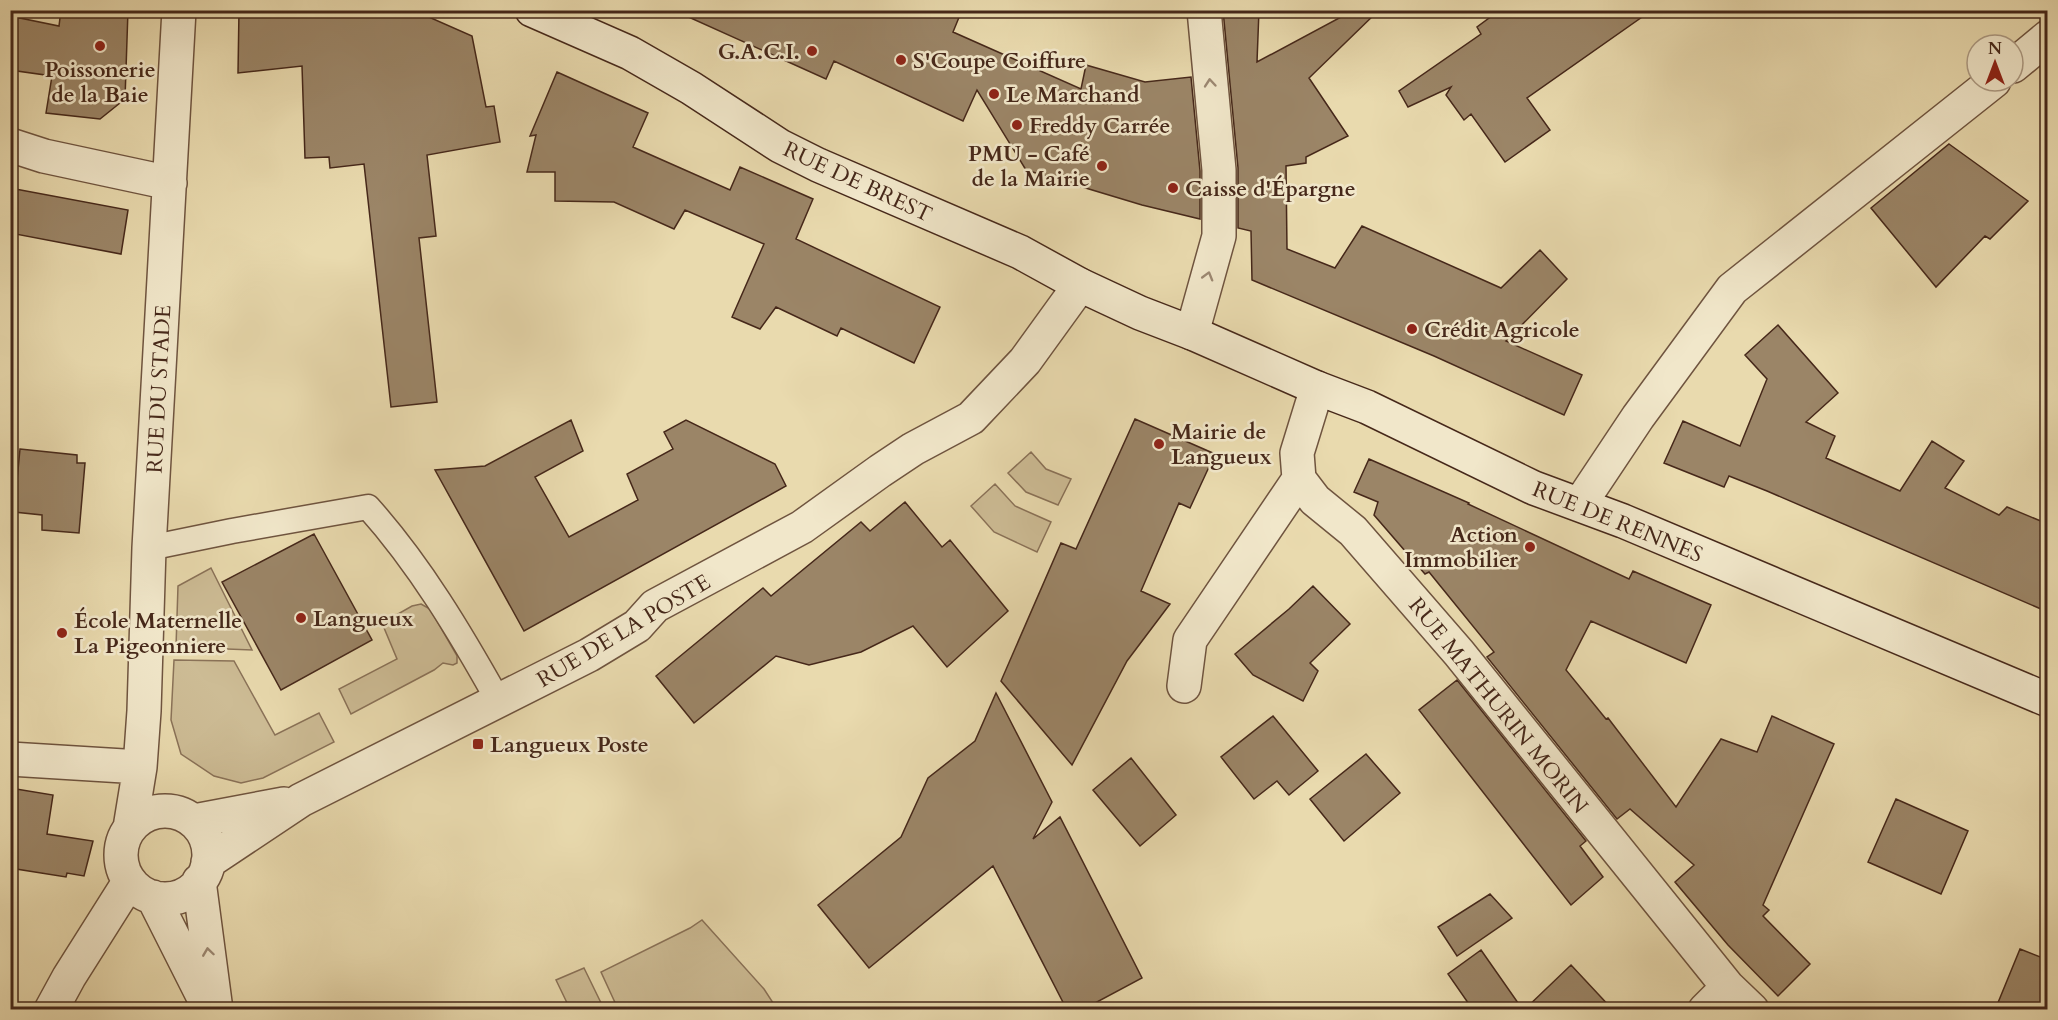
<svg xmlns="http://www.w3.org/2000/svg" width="2058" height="1020" font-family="Cardo,serif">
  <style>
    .green { fill: #cdbc95; stroke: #8a7258; stroke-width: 1.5 }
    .building { fill: #9b8567; stroke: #46281a; stroke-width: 1.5 }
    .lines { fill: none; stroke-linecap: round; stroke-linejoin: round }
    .service-casing { stroke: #6f543f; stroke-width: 27 }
    .minor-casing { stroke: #6f543f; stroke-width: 36 }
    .secondary-casing { stroke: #46281a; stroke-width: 36 }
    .service { stroke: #f1e7ca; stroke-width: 24 }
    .minor { stroke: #f1e7ca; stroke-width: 33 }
    .secondary { stroke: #f1e7ca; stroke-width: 33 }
    .oneway { stroke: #9c8872 }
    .poi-dot { fill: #8f2418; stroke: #f1e7ca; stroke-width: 2 }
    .labels { text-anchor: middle; stroke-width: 5; stroke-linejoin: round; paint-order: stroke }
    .poi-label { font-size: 22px; font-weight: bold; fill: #46281a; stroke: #f1e7ca; text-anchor: start }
    .street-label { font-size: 22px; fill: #46281a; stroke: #f1e7ca }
  </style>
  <rect width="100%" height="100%" fill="#e9daae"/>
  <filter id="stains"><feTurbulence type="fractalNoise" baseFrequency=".00333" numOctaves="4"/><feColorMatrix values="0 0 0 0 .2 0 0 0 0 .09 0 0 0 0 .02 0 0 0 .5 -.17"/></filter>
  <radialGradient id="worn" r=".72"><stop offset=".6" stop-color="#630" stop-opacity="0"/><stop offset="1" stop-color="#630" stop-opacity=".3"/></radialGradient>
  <path class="green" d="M1031 452 1046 469 1071 479 1058 505 1026 492 1008 473Z
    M995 484 1015 506 1051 522 1037 552 994 532 971 506Z
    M211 568 252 650 176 647 178 586Z
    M421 604 430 609 457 656V663L453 665 443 663 434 670 351 714 339 689 397 659 382 623 412 606Z
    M174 660 234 661 275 735 319 713 334 742 263 778 241 783 214 776 181 754 171 720Z
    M702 920 764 989 777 1009H618L601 972 690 928Z
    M584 968 604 1009H570L556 980Z"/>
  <path class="building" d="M61 10H128L125 99 100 119 46 113 52 76 10 70V16L59 26Z
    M239 10H413L472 36 486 107 494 106 500 142 427 155 436 236 419 238 437 402 391 407 364 164 330 168 329 157 305 158 302 66 238 73Z
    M673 10H962L953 32 1081 89 1086 65 1145 82 1191 77 1200 171V219L1142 205 1026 170 977 90 963 121 834 61 826 79Z
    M1223 10H1259L1257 62 1354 10H1379L1309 78 1348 136 1306 157V163L1286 166 1287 249 1335 268 1362 226 1501 288 1540 250 1567 279 1506 341 1582 375 1564 415 1434 356 1252 280 1251 231 1238 228V168Z
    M1500 10H1652L1527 98 1550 130 1505 162 1471 114 1464 120 1446 95 1451 87 1408 107 1399 91 1481 34 1477 27Z
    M557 72 648 113 633 147 730 190 740 167 813 199 796 239 940 307 914 363 841 328 837 336 776 307 760 329 732 317 764 244 685 210 674 229 614 202 555 201V172H527L536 135 530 136Z
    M1949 144 2028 201 1990 239 1985 236 1936 287 1871 208Z
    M10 188 128 210 121 254 10 233Z
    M1778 325 1838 393 1806 422 1835 436 1826 458 1900 491 1932 441 1964 461 1945 488 1999 515 2007 507 2048 524V612L1767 491 1729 476 1724 487 1664 463 1683 421 1740 446 1767 379 1745 355Z
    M1135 419 1215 454 1190 508 1179 503 1141 591 1170 604 1127 661 1072 765 1001 681 1061 543 1076 549Z
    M571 420 583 451 535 477 569 537 638 500 627 474 673 449 664 432 686 420 775 464 786 486 524 631 435 470 485 466Z
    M20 449 77 455V463H85L79 533 42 530V515L14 512Z
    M1369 459 1469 503 1468 504 1629 579 1633 571 1711 605 1686 663 1591 621 1566 670 1606 719 1608 718 1676 807 1721 739 1757 752 1772 716 1834 744 1763 905 1769 910 1763 916 1810 964 1778 996 1728 945 1675 882 1694 865 1630 809 1617 819 1487 657 1494 652 1429 572 1425 574 1374 515 1378 502 1354 492Z
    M905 502 942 547 950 540 1008 611 947 667 913 626 861 652 809 665 776 656 694 723 656 676 763 588 771 596 861 522 870 531Z
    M314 534 372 640 281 690 222 582Z
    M1313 586 1350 624 1310 663 1318 671 1303 701 1253 675 1235 654 1289 609Z
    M1457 680 1586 841 1580 846 1603 877 1571 905 1419 710Z
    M996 693 1052 802 1033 839 1060 817 1142 978 1082 1010H1067L993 866 869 968 818 905 901 837 928 778 975 741Z
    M1273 716 1318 771 1289 795 1277 781 1254 799 1221 757Z
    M1366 754 1400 793 1344 841 1310 799Z
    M1131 758 1176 815 1140 846 1093 790Z
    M10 788 53 795 47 834 93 841 84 876 67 873 66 877 10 868Z
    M1896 799 1968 831 1941 894 1868 862Z
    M1490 894 1512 918 1457 956 1438 927Z
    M2020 949 2048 960V1010H1995Z
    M1481 950 1523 1010H1473L1448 974Z
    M1571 965 1613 1010H1524Z"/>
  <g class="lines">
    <defs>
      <path id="service" d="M149 548 232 531 368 507C420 565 461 634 499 702"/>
      <path id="minor" d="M2013 66 2048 37
        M10 145 44 156 170 183
        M1192 333 1219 236V170L1204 10
        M1317 388 1297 453 1299 479 1315 500 1353 531 1459 653 1728 987 1752 1010
        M1580 504 1638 417 1732 289 1994 81
        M1184 686 1190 640 1299 479
        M10 759 140 767
        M121 855a44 44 0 1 1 88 0a44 44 0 1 1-88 0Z
        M194 821 284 804
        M130 828 140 767 144 711 149 548 179 10
        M208 862 301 800 589 655 637 626 655 606 802 527 880 471 913 449 971 418 1025 361 1080 285
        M199 881 216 1010
        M153 897 208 1006
        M51 1010 69 977 129 882
        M1705 1010 1728 987"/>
      <path id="secondary" d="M532 10 630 53 691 88 780 146 818 165 1020 252 1080 285 1140 313 1192 333 1317 388 1367 407 1534 488 1623 521 2048 700"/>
    </defs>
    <use href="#service" class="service-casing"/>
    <use href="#minor" class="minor-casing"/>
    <use href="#secondary" class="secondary-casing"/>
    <use href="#service" class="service"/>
    <use href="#minor" class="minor"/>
    <use href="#secondary" class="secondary"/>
  </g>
  <defs><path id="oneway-chevron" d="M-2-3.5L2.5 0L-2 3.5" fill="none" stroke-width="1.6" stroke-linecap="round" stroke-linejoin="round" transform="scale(1.5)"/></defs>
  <g class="oneway">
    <use href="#oneway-chevron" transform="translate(1210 83) rotate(-95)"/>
    <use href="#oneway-chevron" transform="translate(1208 276) rotate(-74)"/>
    <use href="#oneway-chevron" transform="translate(208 952) rotate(-98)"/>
  </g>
  <g class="poi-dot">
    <circle cx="100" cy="46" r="6"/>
    <circle cx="812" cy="51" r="6"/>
    <circle cx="901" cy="60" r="6"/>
    <circle cx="994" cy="94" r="6"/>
    <circle cx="1017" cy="125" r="6"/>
    <circle cx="1102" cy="166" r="6"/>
    <circle cx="1173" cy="188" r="6"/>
    <circle cx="1412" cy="329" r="6"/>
    <circle cx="1159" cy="444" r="6"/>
    <circle cx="1530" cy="547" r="6"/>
    <circle cx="301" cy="618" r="6"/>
    <circle cx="62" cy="633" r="6"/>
    <rect x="472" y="738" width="12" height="12" rx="3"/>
  </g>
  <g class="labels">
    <g class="poi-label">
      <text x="800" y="59" text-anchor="end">G.A.C.I.</text>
      <text x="913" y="68">S'Coupe Coiffure</text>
      <text x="100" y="77" text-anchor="middle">Poissonerie<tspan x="100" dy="25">de la Baie</tspan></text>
      <text x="1006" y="102">Le Marchand</text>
      <text x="1029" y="133">Freddy Carrée</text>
      <text x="1090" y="161" text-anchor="end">PMU - Café<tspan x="1090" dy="25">de la Mairie</tspan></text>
      <text x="1185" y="196">Caisse d'Épargne</text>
      <text x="1424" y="337">Crédit Agricole</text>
      <text x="1171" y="439">Mairie de<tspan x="1171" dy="25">Langueux</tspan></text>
      <text x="1518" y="542" text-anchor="end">Action<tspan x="1518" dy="25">Immobilier</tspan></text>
      <text x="313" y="626">Langueux</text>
      <text x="74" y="628">École Maternelle<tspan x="74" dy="25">La Pigeonniere</tspan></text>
      <text x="490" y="752">Langueux Poste</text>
    </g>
    <g class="street-label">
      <text transform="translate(858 181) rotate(25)" y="8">RUE DE BREST</text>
      <text transform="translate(158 389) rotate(-87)" y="8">RUE DU STADE</text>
      <text transform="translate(1618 521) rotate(22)" y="8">RUE DE RENNES</text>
      <text transform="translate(623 630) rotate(-31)" y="8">RUE DE LA POSTE</text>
      <text transform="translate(1499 705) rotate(51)" y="8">RUE MATHURIN MORIN</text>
    </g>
  </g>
  <rect width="2058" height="1020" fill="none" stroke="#e9daae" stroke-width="36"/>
  <rect x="12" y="12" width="2034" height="996" fill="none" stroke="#46281a" stroke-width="3"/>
  <rect x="18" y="18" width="2022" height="984" fill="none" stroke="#46281a" stroke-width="1.5"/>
  <g transform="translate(1995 63)"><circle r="28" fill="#f1e7ca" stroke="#ad9b84" stroke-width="1.5"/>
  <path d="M0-4.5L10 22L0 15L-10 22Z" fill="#8f2418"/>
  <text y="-9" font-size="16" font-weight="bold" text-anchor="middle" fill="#46281a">N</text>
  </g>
  <rect width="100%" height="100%" filter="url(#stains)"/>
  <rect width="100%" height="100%" fill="url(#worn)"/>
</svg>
